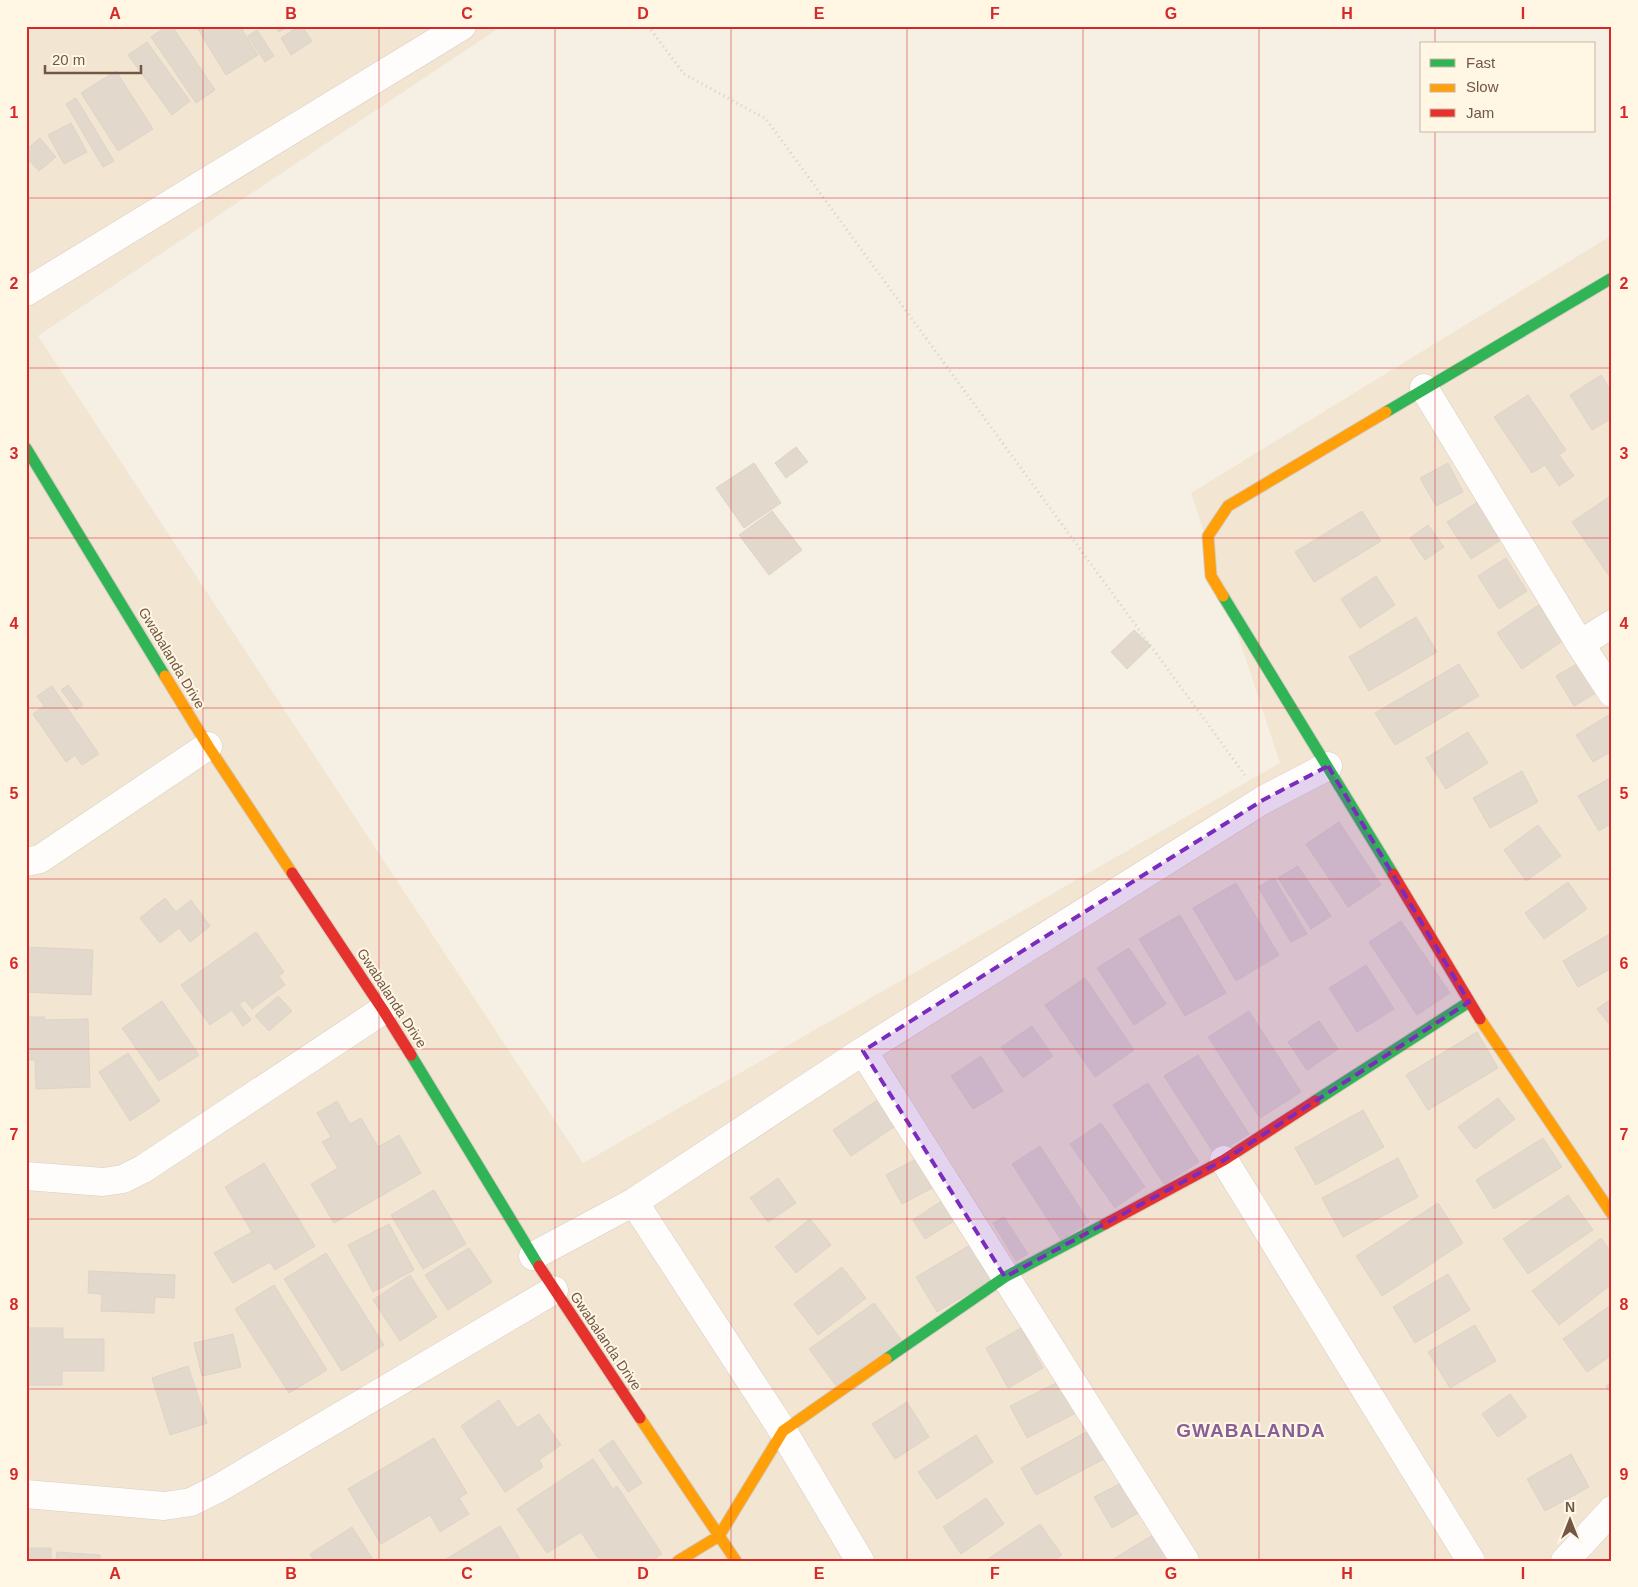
<svg xmlns="http://www.w3.org/2000/svg" width="1638" height="1587" font-family="Arial,sans-serif">
  <style>
    .residential { fill: #f2e6d3 }
    .building { fill: #e2d8cc; stroke: #ded3c6 }
    .lines { fill: none; stroke-linecap: round; stroke-linejoin: round }
    .street-casing { stroke: #d7cdc3; stroke-width: 29 }
    .fast-casing { stroke: #d6ccc1; stroke-width: 13 }
    .slow-casing { stroke: #d6ccc1; stroke-width: 13 }
    .jam-casing { stroke: #d6ccc1; stroke-width: 13 }
    .path { stroke: #d7cfc7; stroke-width: 3; stroke-dasharray: 1 4; stroke-linecap: butt }
    .street { stroke: #fefdfb; stroke-width: 28 }
    .fast { stroke: #30b455; stroke-width: 11 }
    .slow { stroke: #ff9f0a; stroke-width: 11 }
    .jam { stroke: #e5322d; stroke-width: 11 }
    .marked { fill: #7b2cbf; fill-opacity: 0.2; stroke: #7b2cbf; stroke-width: 4; stroke-dasharray: 10 6; stroke-linejoin: round }
    .grid { fill: none; stroke: #d62828; stroke-width: 1; stroke-opacity: 0.55 }
    .labels { text-anchor: middle; stroke-width: 4; stroke-linejoin: round; paint-order: stroke }
    .street-label { font-size: 14px; fill: #735745; stroke: #fff6e4 }
    .district-label { font-size: 19px; font-weight: bold; letter-spacing: 1px; fill: #876097; stroke: #fff6e4 }
    .neatline { fill: none; stroke: #d62828; stroke-width: 2 }
    .grid-label { font-size: 16px; text-anchor: middle; font-weight: bold; fill: #d62828 }
  </style>
  <rect width="100%" height="100%" fill="#f6f0e4"/>
  <path class="residential" d="M26 26H502L38 336 583 1163 1280 763 1191 493 1612 235V1561H26Z"/>
  <path class="building" d="M167 26H172L215 90 196 103 151 37Z
    M196 26H240L258 55 226 75Z
    M275 26H289L279 32Z
    M299 26H302L312 41 291 55 281 38Z
    M257 30 274 56 265 62 248 36Z
    M147 42 190 101 172 115 128 55Z
    M116 71 153 129 118 151 81 93Z
    M76 98 114 161 103 167 66 104Z
    M71 123 87 152 64 164 48 135Z
    M40 138 56 157 39 171 26 157V150Z
    M1601 375 1612 392V418L1592 430 1570 395Z
    M1528 395 1566 450 1559 455 1574 476 1559 486 1545 465 1532 473 1494 417Z
    M796 447 808 462 786 478 775 463Z
    M754 463 781 503 744 528 716 488Z
    M1448 463 1463 492 1436 506 1420 478Z
    M1612 495V580L1572 522Z
    M1479 501 1504 538 1471 559 1447 522Z
    M772 511 802 550 769 575 739 535Z
    M1362 511 1381 541 1314 582 1295 552Z
    M1428 525 1444 547 1425 560 1410 538Z
    M1506 558 1527 591 1499 609 1478 576Z
    M1376 576 1395 605 1360 628 1341 599Z
    M1543 602 1567 638 1522 669 1497 633Z
    M1416 617 1437 652 1369 691 1349 657Z
    M1134 630 1151 646 1127 669 1111 652Z
    M1584 660 1601 690 1574 706 1556 676Z
    M1459 664 1479 696 1395 745 1375 713Z
    M68 685 83 705 76 710 61 690Z
    M52 686 99 754 82 765 75 755 66 762 33 714 44 706 37 696Z
    M1612 713V751L1593 762 1576 735Z
    M1468 732 1488 763 1446 789 1426 758Z
    M1522 771 1538 802 1490 828 1473 798Z
    M1612 777V823L1599 831 1578 796Z
    M1339 822 1381 885 1348 907 1306 844Z
    M1538 825 1561 856 1526 881 1504 850Z
    M1298 866 1331 916 1311 929 1278 878Z
    M1274 878 1307 934 1291 942 1258 887Z
    M1568 882 1587 909 1544 939 1525 913Z
    M1236 883 1279 955 1236 981 1193 908Z
    M165 898 176 912 191 900 210 926 190 942 179 928 160 943 140 918Z
    M1180 915 1226 993 1185 1016 1139 939Z
    M1401 921 1450 993 1417 1015 1369 942Z
    M256 932 284 972 279 976 285 985 252 1009 245 1000 239 1004 251 1020 243 1026 232 1010 210 1025 181 985Z
    M1610 934 1612 936V968L1578 987 1563 961Z
    M26 947 93 950 91 995 26 992Z
    M1129 948 1166 1004 1134 1025 1097 968Z
    M1366 965 1394 1009 1357 1032 1329 988Z
    M1085 978 1134 1050 1095 1077 1045 1005Z
    M278 996 292 1011 269 1031 255 1016Z
    M1612 998V1028L1597 1009Z
    M162 1001 199 1055 159 1081 122 1028Z
    M1249 1011 1301 1092 1260 1118 1208 1037Z
    M26 1017H45V1020L88 1019 90 1087 36 1089 35 1060H26Z
    M1319 1021 1338 1049 1307 1070 1288 1042Z
    M1032 1026 1053 1056 1023 1078 1001 1047Z
    M1477 1032 1498 1068 1428 1110 1406 1075Z
    M128 1053 160 1101 130 1121 99 1072Z
    M1198 1055 1249 1134 1215 1155 1164 1076Z
    M981 1056 1003 1091 973 1109 951 1076Z
    M1148 1083 1199 1162 1164 1184 1113 1105Z
    M1498 1098 1515 1119 1475 1149 1458 1127Z
    M879 1099 897 1125 851 1156 833 1130Z
    M337 1101 350 1124 361 1118 378 1147 399 1135 421 1173 334 1223 311 1184 338 1168 322 1142 331 1137 317 1113Z
    M1363 1110 1384 1147 1316 1185 1295 1148Z
    M1101 1123 1145 1187 1115 1208 1070 1144Z
    M1543 1138 1562 1167 1494 1209 1476 1180Z
    M1040 1146 1089 1222 1061 1240 1012 1164Z
    M918 1158 934 1187 902 1204 886 1175Z
    M1398 1158 1418 1197 1343 1237 1322 1198Z
    M264 1163 315 1246 275 1270 270 1262 233 1283 214 1253 252 1232 225 1187Z
    M778 1178 796 1203 768 1222 750 1198Z
    M434 1190 466 1244 423 1269 391 1215Z
    M1568 1195 1593 1230 1528 1274 1503 1239Z
    M943 1200 956 1220 925 1239 913 1220Z
    M1438 1203 1463 1243 1382 1296 1356 1256Z
    M1004 1217 1028 1254 1016 1261 993 1223Z
    M810 1219 831 1245 796 1273 775 1247Z
    M389 1224 414 1270 373 1292 348 1245Z
    M1601 1238 1612 1253V1284L1559 1325 1532 1291Z
    M970 1245 991 1280 937 1312 916 1277Z
    M469 1248 492 1282 448 1310 425 1275Z
    M326 1253 384 1345 342 1371 284 1279Z
    M842 1267 866 1298 818 1335 794 1304Z
    M89 1271 175 1275 174 1298 155 1297 154 1313 101 1311 102 1294 88 1293Z
    M26 1273H28V1296H26Z
    M1448 1274 1470 1310 1415 1343 1393 1307Z
    M410 1275 437 1317 400 1341 373 1300Z
    M274 1285 327 1370 289 1393 235 1309Z
    M874 1303 902 1341 837 1387 809 1349Z
    M1612 1304V1355L1587 1372 1563 1339Z
    M1475 1325 1496 1361 1450 1388 1428 1352Z
    M26 1328H63V1339H104V1371H62V1385H26Z
    M1021 1328 1043 1368 1008 1388 986 1348Z
    M233 1334 241 1367 202 1376 194 1343Z
    M188 1366 207 1423 170 1435 152 1378Z
    M1060 1381 1076 1413 1027 1438 1010 1406Z
    M1612 1382V1395L1606 1386Z
    M1510 1394 1527 1417 1498 1437 1482 1414Z
    M499 1400 517 1428 539 1414 561 1445 539 1460 543 1467 505 1492 461 1426Z
    M907 1402 929 1437 895 1459 872 1424Z
    M1088 1431 1104 1459 1036 1495 1021 1468Z
    M976 1435 993 1462 937 1499 918 1472Z
    M434 1438 467 1493 459 1498 469 1514 440 1532 430 1515 381 1544 348 1489Z
    M613 1440 642 1483 628 1492 599 1450Z
    M1571 1454 1589 1487 1545 1511 1527 1479Z
    M593 1459 613 1489 617 1486 662 1554 651 1561H600L581 1532 547 1553 517 1509Z
    M1123 1482 1140 1512 1112 1528 1094 1497Z
    M986 1498 1004 1524 961 1554 943 1527Z
    M1040 1524 1062 1555 1053 1561H985Z
    M500 1526 521 1561H443Z
    M352 1527 374 1561H314L310 1554Z
    M1153 1535 1168 1561H1110Z
    M26 1548H51V1561H26Z
    M57 1552 100 1555V1561H56Z"/>
  <g class="lines">
    <defs>
      <path id="street" d="M26 292 462 26
        M1424 388 1580 644 1612 693
        M1580 644 1612 624
        M26 862 40 859 208 746
        M863 1051 1185 1561
        M1224 1160 1471 1561
        M26 1176 103 1182 123 1179 143 1169 383 1010
        M634 1202 863 1051 1263 800 1328 766
        M533 1256 634 1202 783 1431 860 1561
        M26 1494 164 1506 191 1502 219 1488 554 1290
        M1565 1561 1612 1510"/>
      <path id="fast" d="M1386 412 1612 278
        M26 448 165 676
        M1223 596 1393 874
        M411 1055 539 1266
        M1315 1101 1469 1002
        M886 1359 1005 1277 1105 1224"/>
      <path id="slow" d="M1223 596 1211 576 1208 536 1228 506 1386 412
        M165 676 208 746 292 873
        M1480 1019 1612 1214
        M640 1418 736 1561
        M678 1561 719 1536 783 1431 886 1359"/>
      <path id="jam" d="M292 873 383 1010 411 1055
        M1393 874 1480 1019
        M1105 1224 1224 1160 1315 1101
        M539 1266 640 1418"/>
    </defs>
    <use href="#street" class="street-casing"/>
    <use href="#fast" class="fast-casing"/>
    <use href="#slow" class="slow-casing"/>
    <use href="#jam" class="jam-casing"/>
    <path class="path" d="M648 26 684 74 766 119 1245 775"/>
    <use href="#street" class="street"/>
    <use href="#fast" class="fast"/>
    <use href="#slow" class="slow"/>
    <use href="#jam" class="jam"/>
  </g>
  <path class="marked" d="M1328 766 1469 1002 1224 1160 1005 1277 863 1051 1263 800Z"/>
  <path class="grid" d="M203 26V1561M379 26V1561M555 26V1561M731 26V1561M907 26V1561M1083 26V1561M1259 26V1561M1435 26V44M1435 131V1561M26 198H1612M26 368H1612M26 538H1612M26 708H1612M26 879H1612M26 1049H1612M26 1219H1612M26 1389H1612"/>
  <g class="labels">
    <g class="street-label">
      <text transform="translate(172 658) rotate(59)" y="5">Gwabalanda Drive</text>
      <text transform="translate(392 998) rotate(57)" y="5">Gwabalanda Drive</text>
      <text transform="translate(606 1341) rotate(56)" y="5">Gwabalanda Drive</text>
    </g>
    <g class="district-label">
      <text x="1251" y="1437">GWABALANDA</text>
    </g>
  </g>
  <rect width="1638" height="1587" fill="none" stroke="#fff6e4" stroke-width="55"/>
  <rect x="1420" y="42" width="175" height="90" fill="#fff6e4" stroke="#c7b6a4"/>
  <rect x="1430" y="59" width="25" height="8" fill="#30b455" stroke="#c7b6a4"/>
  <text x="1466" y="68" font-size="15" fill="#735745">Fast</text>
  <rect x="1430" y="84" width="25" height="8" fill="#ff9f0a" stroke="#c7b6a4"/>
  <text x="1466" y="92" font-size="15" fill="#735745">Slow</text>
  <rect x="1430" y="109" width="25" height="8" fill="#e5322d" stroke="#c7b6a4"/>
  <text x="1466" y="118" font-size="15" fill="#735745">Jam</text>
  <g transform="translate(1570 1520)" stroke="#fff6e4" stroke-width="4" paint-order="stroke">
  <path d="M0-4L9 19L0 12L-9 19Z" fill="#735745"/>
  <text y="-8" font-size="14" font-weight="bold" text-anchor="middle" fill="#735745">N</text>
  </g>
  <path d="M45 65v8h96v-8" fill="none" stroke="#735745" stroke-width="2.5"/>
  <text x="52" y="65" font-size="15" fill="#735745" stroke="#fff6e4" stroke-width="4" paint-order="stroke">20 m</text>
  <rect x="28" y="28" width="1582" height="1532" class="neatline"/>
  <g class="grid-label">
    <text x="115" y="19">A</text>
    <text x="291" y="19">B</text>
    <text x="467" y="19">C</text>
    <text x="643" y="19">D</text>
    <text x="819" y="19">E</text>
    <text x="995" y="19">F</text>
    <text x="1171" y="19">G</text>
    <text x="1347" y="19">H</text>
    <text x="1523" y="19">I</text>
    <text x="14" y="118">1</text>
    <text x="1624" y="118">1</text>
    <text x="14" y="289">2</text>
    <text x="1624" y="289">2</text>
    <text x="14" y="459">3</text>
    <text x="1624" y="459">3</text>
    <text x="14" y="629">4</text>
    <text x="1624" y="629">4</text>
    <text x="14" y="799">5</text>
    <text x="1624" y="799">5</text>
    <text x="14" y="969">6</text>
    <text x="1624" y="969">6</text>
    <text x="14" y="1140">7</text>
    <text x="1624" y="1140">7</text>
    <text x="14" y="1310">8</text>
    <text x="1624" y="1310">8</text>
    <text x="14" y="1480">9</text>
    <text x="1624" y="1480">9</text>
    <text x="115" y="1579">A</text>
    <text x="291" y="1579">B</text>
    <text x="467" y="1579">C</text>
    <text x="643" y="1579">D</text>
    <text x="819" y="1579">E</text>
    <text x="995" y="1579">F</text>
    <text x="1171" y="1579">G</text>
    <text x="1347" y="1579">H</text>
    <text x="1523" y="1579">I</text>
  </g>
</svg>
